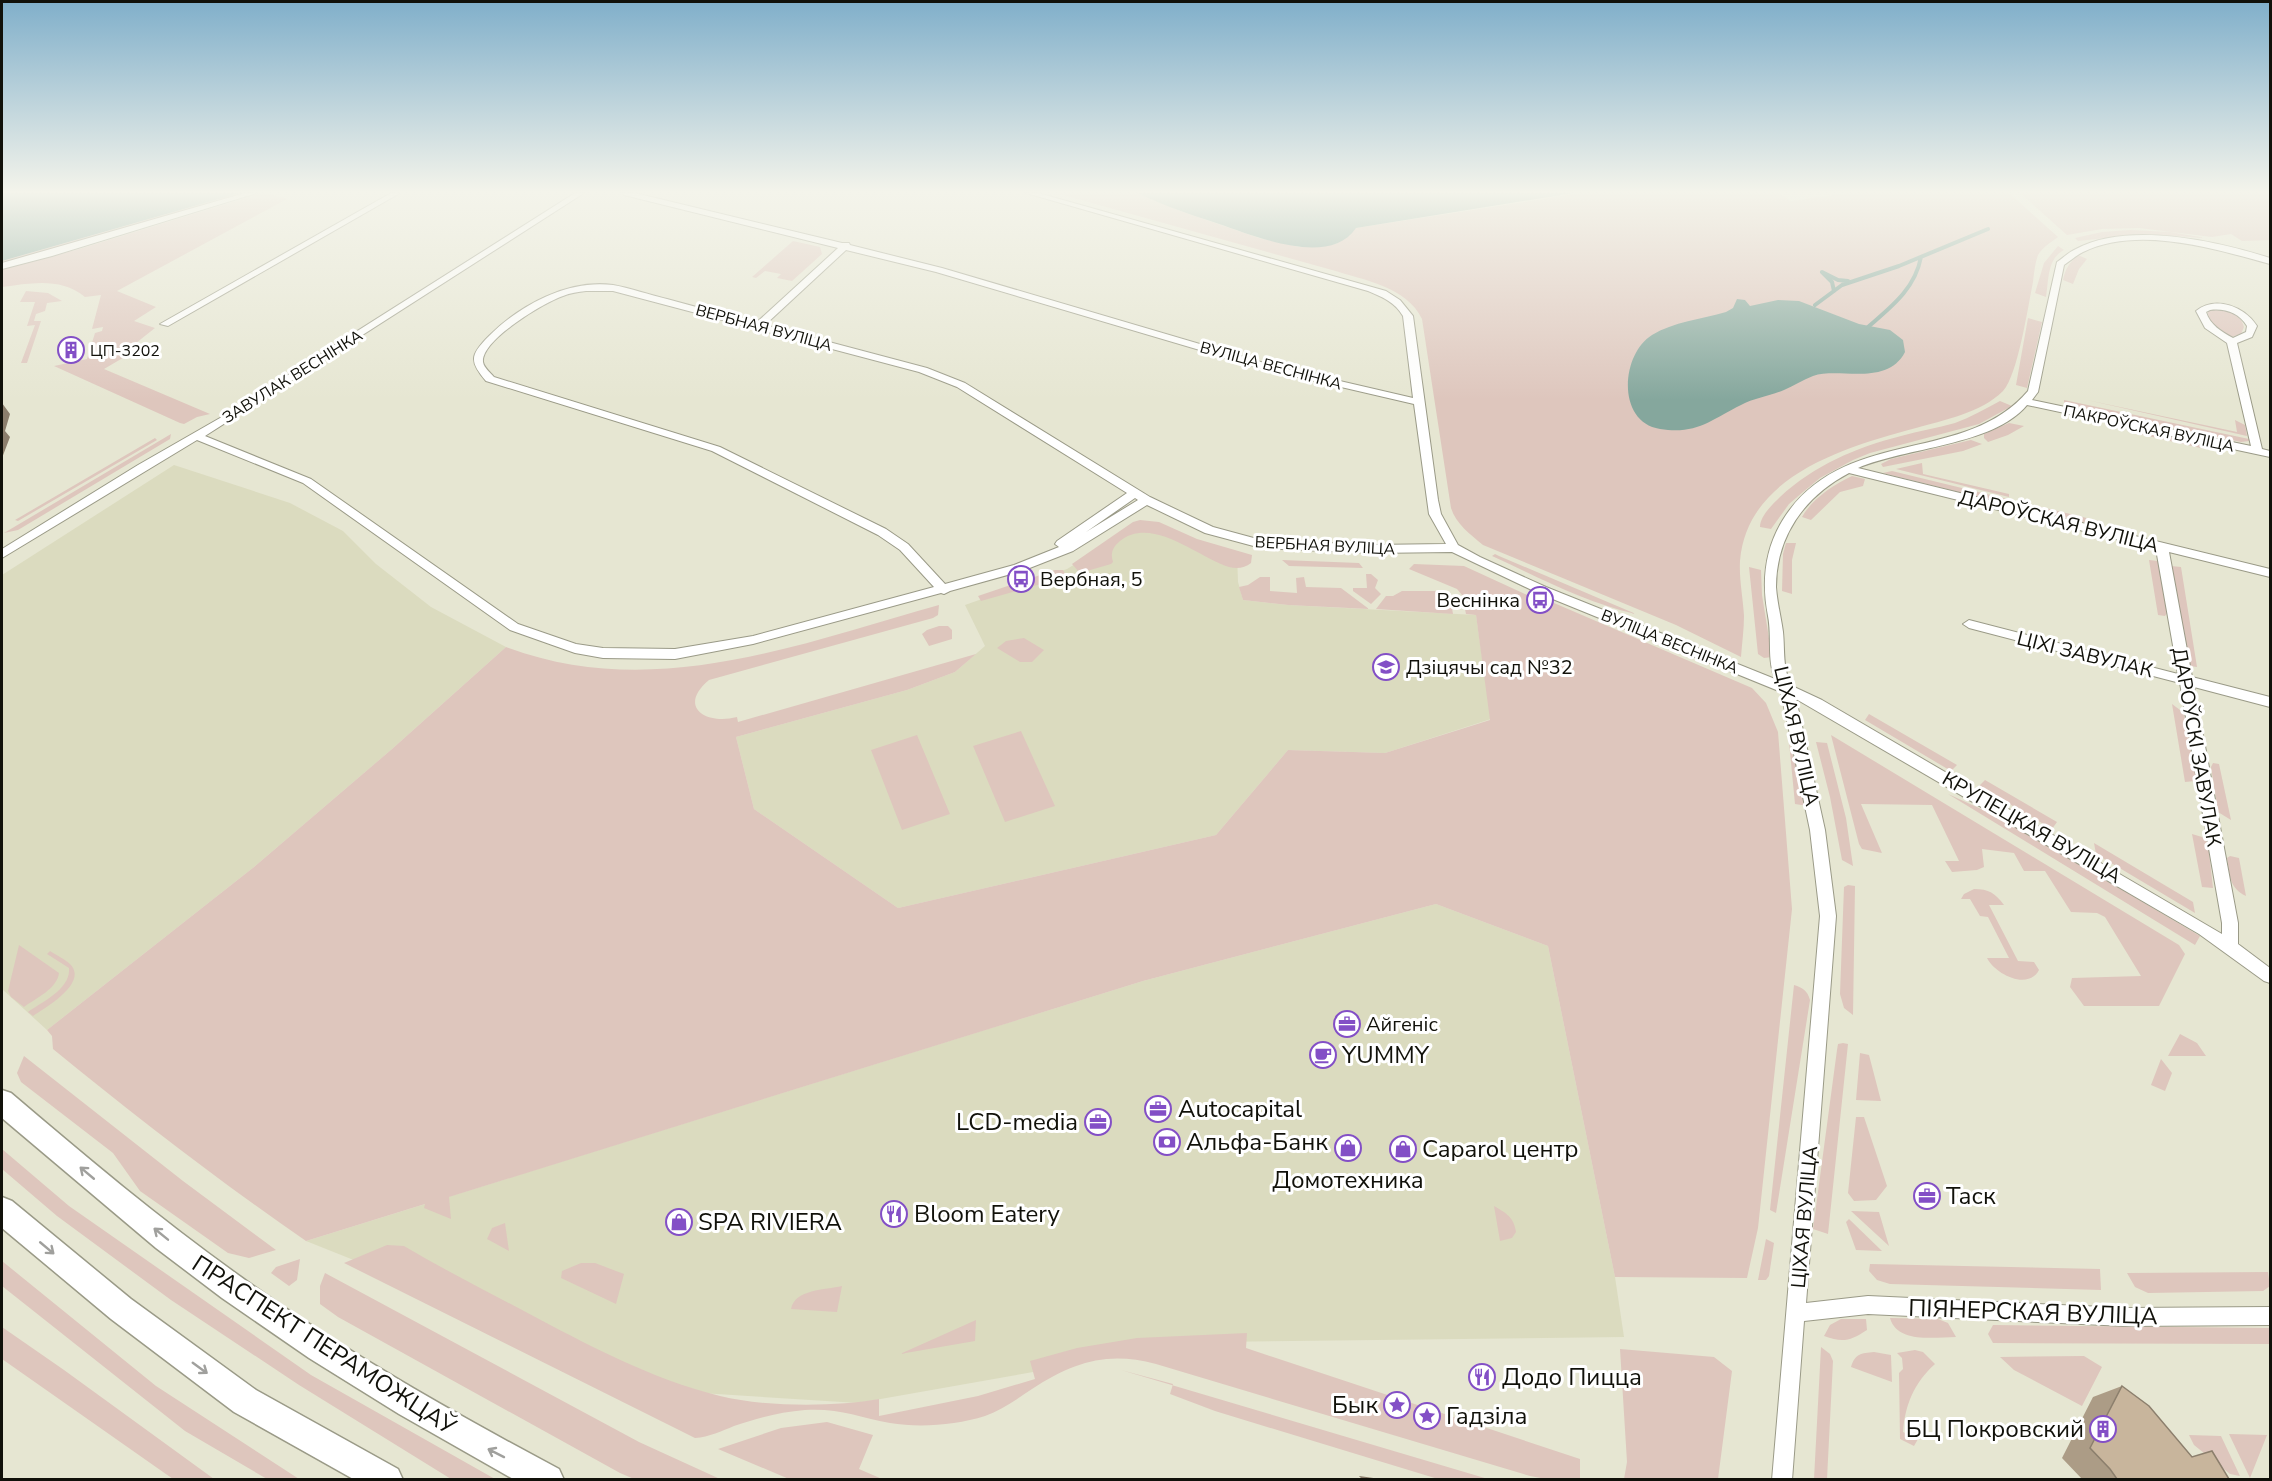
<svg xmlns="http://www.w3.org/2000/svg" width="2272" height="1481" font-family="'Nunito Sans',sans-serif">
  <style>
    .built { fill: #dbdbbf }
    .green { fill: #dec6bd }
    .water { fill: #85a79d }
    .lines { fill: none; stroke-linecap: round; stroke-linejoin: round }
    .stream { stroke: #85a79d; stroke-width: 4 }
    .street-casing { stroke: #9a9a87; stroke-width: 2 }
    .primary-casing { stroke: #9a9a87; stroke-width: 3 }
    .street { fill: #fff; fill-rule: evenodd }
    .primary { fill: #fff; fill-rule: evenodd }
    .wall { fill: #ac9c86 }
    .shaded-wall { fill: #8c7f6d }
    .building { fill: #c8b59c; stroke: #8c7f6d; stroke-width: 1.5 }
    .oneway { stroke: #a0a09d }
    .labels { text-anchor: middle; stroke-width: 6; stroke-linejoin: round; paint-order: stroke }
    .far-street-label { font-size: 16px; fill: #11110a; stroke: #fff }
    .far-poi-label { font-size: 16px; fill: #11110a; stroke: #fff; text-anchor: start }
    .street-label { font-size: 20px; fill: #11110a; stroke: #fff }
    .poi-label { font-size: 20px; fill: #11110a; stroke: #fff; text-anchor: start }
    .near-poi-label { font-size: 24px; fill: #11110a; stroke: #fff; text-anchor: start }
    .near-street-label { font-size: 24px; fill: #11110a; stroke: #fff }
  </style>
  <rect width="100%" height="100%" fill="#e6e6d2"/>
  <path class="built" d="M174 465 290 503 343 531 376 564 431 607 506 647 392 749 254 867 47 1030 2 989V575Z
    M1167 530 1237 554 1238 582 1243 600 1288 605 1476 615 1491 719 1385 753 1288 750 1216 835 898 908 754 809 736 737 907 690 955 672 985 646 965 605 1067 569 1126 533Z
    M1436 904 1548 946 1615 1277 1624 1337 1135 1343 1079 1364 858 1403 685 1392 306 1241 1143 981Z"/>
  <path class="green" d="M240 193H267L287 199 117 291 156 307 134 321 155 328 136 343 133 352 104 369 210 414 197 417 184 424 180 423 54 366 87 359 95 333 102 331 103 327 92 329 101 295 85 297C61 277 31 283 2 287V267L76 250 262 193 2 265V261Z
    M1056 193H1138L1180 211 1259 238 1299 247 1336 244 1356 228 1582 193H1779L1791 201 1847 193H2009L2058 237C2051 242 2042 248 2038 255 2035 263 2034 274 2033 282 2028 306 2018 375 2003 391 1981 413 1944 420 1916 428 1846 447 1747 475 1740 561 1739 580 1743 597 1744 616 1744 629 1742 643 1741 657L1676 625 1483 545C1470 534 1456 524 1451 508L1422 319C1407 287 1364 280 1332 270Z
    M2020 193H2270V240L2242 241 2231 234 2212 237 2139 228 2102 229 2067 235Z
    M2130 230 2170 232 2206 238 2143 234 2078 241 2075 238 2102 232Z
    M793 241 820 247 822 254 792 281 777 278 781 274 765 271 756 278 752 277Z
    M2058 246 2064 250C2047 259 2049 279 2046 297L2035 293 2044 263Z
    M2078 255 2087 259 2079 269 2073 284 2063 280C2065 269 2070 262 2078 255Z
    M26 291 48 293 62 301 47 303 45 311 36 314 34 321H41L27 363H21L35 325 27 326 35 302H20Z
    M2212 309C2226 308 2241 313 2244 327L2241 334 2231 337C2220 332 2208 325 2208 312Z
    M2028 318 2042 322 2027 388 2016 385Z
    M2064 400 2249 439V441L2241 442 2064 404Z
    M2087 400 2237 432 2235 420 2245 425 2247 436Z
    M2000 401 2012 406 1979 424 1870 453 1853 460 1820 478 1803 492 1789 504 1771 529 1760 527C1760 516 1772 505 1780 497 1813 466 1857 447 1901 436 1919 431 1937 428 1955 423 1971 417 1985 409 2000 401Z
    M2009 423 2024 426 2008 435 1988 442 1984 438V434Z
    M2137 430 2195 441 2205 449 2135 433Z
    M171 434 170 439 18 530 4 533Z
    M155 438 157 440 18 521 15 520Z
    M1971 440 1982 444 1963 451 1883 467 1881 464 1891 459Z
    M1922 463 1923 474 2009 494V497L1896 469Z
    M1892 471 2007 499V504L1883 473Z
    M1852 476 1865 479 1863 486 1840 492 1811 520 1802 517C1813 498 1832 486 1852 476Z
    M2025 503 2099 521 2097 524H2090L2032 509Z
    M1140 520 1159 522 1197 539 1252 555 1251 563C1245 568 1237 569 1229 567 1199 558 1152 515 1120 541 1113 547 1110 553 1113 562L1111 564 1080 573 1072 564 1133 522Z
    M1786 543H1796L1792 560V594L1782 591 1783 554Z
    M1495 554 1499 556 1636 614C1586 603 1538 577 1492 556Z
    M1282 560 1359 563 1363 568 1289 566Z
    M2149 560 2158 561 2167 613 2165 616 2158 615Z
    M1414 564 1464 566 1551 606 1554 603 1752 688 1766 703 1778 732 1792 909 1758 1228 1747 1278 1615 1277 1548 946 1436 904 1143 981 449 1197 451 1219 424 1208 425 1204 306 1241C219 1181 135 1116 53 1049L52 1036 47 1030 254 867 392 749 506 647C653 702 796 645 939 605L938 615 933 618 709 680C677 707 706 725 737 717L738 722 976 654 955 672 907 690 736 737 754 809 898 908 1216 835 1288 750 1385 753 1490 720 1476 615 1466 614 1462 595 1457 589 1409 569Z
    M2171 566 2181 567 2197 667 2190 666Z
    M1749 567 1761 570 1762 595 1772 657 1764 658 1758 654Z
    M1055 570H1063L1066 575 1062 578 981 601 978 596Z
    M1366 574H1371L1378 580 1375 588 1381 594 1371 604 1353 591V588H1367Z
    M1260 577H1270V591L1297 593 1296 578 1304 577 1306 587 1341 588 1369 609 1288 605 1243 600 1239 587 1248 585Z
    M1402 591H1442L1450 597 1453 614 1376 609 1386 596H1393Z
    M939 626H948L952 630V639L929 646 922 634 927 630Z
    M1024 638 1044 650 1032 662H1020L997 648 1006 641Z
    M2172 704 2184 713 2196 778 2195 781 2185 782Z
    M1869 714 1957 765 1951 771 1865 720Z
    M1021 731 1055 806 1005 822 973 746Z
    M917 735 950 814 902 830 871 750Z
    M1831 735 2179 945 2185 954 2159 1006H2084L2070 987 2072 978 2141 976 2105 917 2097 913 2071 912 2045 871H2024L2014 853 1982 849 1984 867 1977 870 1952 872 1945 861H1959L1932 805 1861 804 1882 853 1862 849 1859 844Z
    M1789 742 1808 806 1795 804Z
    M1816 742 1827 743 1846 818 1853 866 1842 860 1830 797Z
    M2213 763 2219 764 2231 820 2218 812 2211 767Z
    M1985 780 2057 822 2052 829 1979 786Z
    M1948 794 2001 818 2200 936 2195 945Z
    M2192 834 2202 837 2208 843 2213 888 2202 887Z
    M2094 843 2193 902 2195 913 2096 854Z
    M2230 856 2239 858 2246 896C2229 888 2230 875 2227 858Z
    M1848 885 1855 886 1853 1015 1844 1008 1840 994 1844 887Z
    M1974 889C1989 889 1995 893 2004 905H1989L2018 961 2034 962 2039 970C2028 991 1995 974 1987 958H2009L1988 917 1980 916 1970 899H1961L1964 894Z
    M19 945 59 973C57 989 36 998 24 1007L11 997 8 991Z
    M50 951C56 955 65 959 70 964 89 983 45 1008 33 1016L28 1012C42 1002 71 989 69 968L47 954Z
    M1794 985C1803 988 1807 990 1810 1000L1776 1213 1770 1210Z
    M2180 1034 2197 1043 2206 1056H2168Z
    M1843 1043 1848 1044 1828 1234 1813 1229 1837 1050 1838 1044Z
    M1860 1053 1869 1055 1881 1101 1856 1100Z
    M24 1056 183 1181 276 1250 249 1258 228 1253 140 1191 113 1153 21 1082 17 1073Z
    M2161 1059 2172 1073 2165 1091 2151 1085Z
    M1856 1117H1864L1887 1186 1876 1200 1854 1201 1848 1193Z
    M2 1149 69 1206 311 1375 495 1479H451L299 1385 171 1300 57 1216 2 1169Z
    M1494 1206C1506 1213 1514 1217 1516 1232L1512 1238 1500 1241Z
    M1851 1211 1879 1212 1889 1246Z
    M1849 1219 1882 1251 1856 1250 1846 1222Z
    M505 1223 509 1251 487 1239 492 1228Z
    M1766 1239 1774 1243 1769 1276 1766 1280H1758Z
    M387 1245 404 1246C443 1269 484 1290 524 1311 586 1344 651 1379 720 1396 764 1407 835 1407 879 1399V1416L978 1396 1035 1379 1030 1361 1077 1348 1137 1338 1247 1333 1246 1348 1580 1459V1479H1546L1530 1476 1156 1364C1107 1351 1074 1362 1032 1389 1017 1399 1002 1410 985 1416 956 1425 920 1428 890 1423 858 1417 839 1408 805 1410 780 1412 758 1418 734 1426 722 1431 709 1437 695 1438L344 1263Z
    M300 1259 297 1280 289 1286 271 1273 276 1267Z
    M2 1261 156 1386 299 1479H267L185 1431 2 1286Z
    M581 1263H595L624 1274 616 1304 561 1278 562 1271Z
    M1870 1264 2100 1269 2101 1290 1890 1284 1877 1280 1869 1271Z
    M2268 1272 2270 1286 2263 1291 2148 1293 2135 1287 2127 1273Z
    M325 1273 639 1442 720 1479H634L620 1473 338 1317 320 1304V1286Z
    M842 1286 837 1312 791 1309C795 1289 825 1290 842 1286Z
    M1890 1318 1938 1319 1948 1323 1956 1337C1936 1337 1897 1344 1890 1318Z
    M1841 1319H1866L1867 1330C1850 1341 1843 1343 1824 1336L1830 1325Z
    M976 1320 975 1341 900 1354Z
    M1993 1325 2270 1328V1344L1993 1343 1988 1334Z
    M2 1327 64 1370 214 1479H173L2 1359Z
    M1821 1347 1830 1354 1833 1361 1827 1479H1814Z
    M1620 1349 1714 1357 1732 1371 1718 1479H1624L1627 1462Z
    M1915 1350 1923 1352 1935 1364C1914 1383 1905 1405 1903 1432L1918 1439 1914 1446 1900 1439 1899 1373 1903 1369 1902 1358 1897 1353Z
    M1874 1352 1891 1355 1892 1382 1851 1367C1855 1354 1861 1353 1874 1352Z
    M2084 1356 2102 1367 2082 1406 2014 1370 2000 1357Z
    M1121 1370 1488 1479H1438L1215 1411 1170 1394 1173 1384Z
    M827 1422 873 1435 859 1469 882 1479H789L718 1449 781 1428Z
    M2229 1434 2267 1435 2250 1478Z
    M2189 1435 2221 1436 2240 1476 2230 1474 2194 1445Z"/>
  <path class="water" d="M2 193H240L2 261Z
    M1138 193H1573L1356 228C1329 268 1255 236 1219 224 1192 215 1164 206 1138 193Z
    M1737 299 1745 300 1750 306 1778 300 1799 301 1859 324 1890 330 1903 340 1905 352C1887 387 1839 367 1813 376 1803 380 1793 386 1784 390 1770 396 1754 398 1741 405 1711 420 1696 435 1660 429 1616 422 1621 354 1652 335 1673 322 1702 319 1726 312L1733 308Z"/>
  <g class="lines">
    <path class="stream" d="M1834 291 1832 282 1822 272 1838 280 1848 281
      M1815 305 1842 285 1899 266 1988 229
      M1868 327C1891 307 1915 289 1921 257"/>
    <defs>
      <path id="street" d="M245 193H257L52 256 2 269V263Z
        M391 193H400L168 326 160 324Z
        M575 193H584L205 436 311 479 518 624 576 644 603 648 675 649 753 636 934 587 900 550 878 535 712 451 486 381C469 361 470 355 489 336 520 305 568 279 613 285 631 288 649 295 667 299 696 307 726 315 756 323L838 248 624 195 623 193H635L842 243H849L850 245 942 268 1271 365 1413 398 1403 316C1395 302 1382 297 1368 291L1026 193H1038L1386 291 1400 300 1413 316 1438 500 1441 514 1458 545 1480 557 1546 587 1775 679C1767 660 1772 636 1768 616 1761 580 1765 546 1786 515 1847 426 1965 465 2028 391L2057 262C2063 258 2069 252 2076 249 2128 221 2217 241 2270 258V264C2215 249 2139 225 2083 252 2077 255 2070 261 2064 265L2038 392 2032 400 2251 446 2227 343 2205 328 2196 311C2216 295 2245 307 2257 326L2252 337 2237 343 2262 449 2270 451V457L2027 405C1993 446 1906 447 1858 468L2270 569V577L2169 552 2192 677 2270 697V707L2194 687 2238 923V944L2270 968V983L2264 981 2199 934 1796 699 1825 830 1836 916 1806 1303 1868 1296 2126 1308 2270 1307V1325L2126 1326 1868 1314 1804 1321 1792 1480H1772L1820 916 1810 830 1781 692 1538 593 1452 552 1372 553 1261 548 1205 533 1147 505 1073 551 1022 571 950 591 944 594 941 593 753 644 675 659 603 658 575 653 510 630 303 483 197 440 2 558V549L138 465 220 418ZM846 250 936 272 1264 369 1414 404 1429 514 1446 544 1372 545 1261 540 1213 527 1150 497 965 383 927 368 765 325ZM586 291H613L919 372 957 387 1127 493 1057 541 1055 544 1059 547 1014 565 945 584 908 544 886 529 720 447 494 377C490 372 484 368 483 362 481 340 545 302 563 296 570 293 578 292 586 291ZM2210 310C2225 308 2239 313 2247 326L2246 332 2233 338C2222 332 2210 325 2206 312ZM1849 473 2156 549 2178 674 1969 620 1963 624 1969 628 2180 683 2222 923V934L1822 700 1792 686C1782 668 1785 651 1783 632 1781 617 1777 602 1776 587 1776 536 1805 496 1849 473ZM1135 498 1138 500 1086 532Z"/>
      <path id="primary" d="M2 1090 11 1093C86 1157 161 1220 241 1277 342 1350 450 1411 559 1469L564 1480H515L399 1414 309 1358 222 1298 156 1248 2 1118Z
        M2 1197 12 1201 131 1299 256 1390 398 1469 403 1480H355L234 1412 111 1319 2 1228Z"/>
    </defs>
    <use href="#street" class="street-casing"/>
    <use href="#primary" class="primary-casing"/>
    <use href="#street" class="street"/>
    <use href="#primary" class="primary"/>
  </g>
  <path class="wall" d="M2122 1386 2192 1457 2229 1479H2082L2062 1458 2093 1397Z"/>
  <path class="shaded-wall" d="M2 403 10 414 5 431 10 437 2 458Z"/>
  <path class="building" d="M2122 1386 2149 1406 2192 1457 2212 1451 2229 1479H2117L2110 1469 2090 1448Z
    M1361 1477 1375 1479H1363Z"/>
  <defs><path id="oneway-shaft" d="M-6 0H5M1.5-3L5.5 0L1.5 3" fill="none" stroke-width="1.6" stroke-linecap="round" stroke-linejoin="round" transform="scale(1.5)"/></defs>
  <g class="oneway">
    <use href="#oneway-shaft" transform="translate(87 1173) rotate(-140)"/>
    <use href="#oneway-shaft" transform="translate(161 1234) rotate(-141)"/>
    <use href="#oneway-shaft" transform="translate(47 1248) rotate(40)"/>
    <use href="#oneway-shaft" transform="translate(200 1368) rotate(36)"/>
    <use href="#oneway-shaft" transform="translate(496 1453) rotate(-153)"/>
  </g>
  <linearGradient id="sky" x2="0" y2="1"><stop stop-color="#80afca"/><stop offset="0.48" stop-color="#f4f4eb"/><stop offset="1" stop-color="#f4f4eb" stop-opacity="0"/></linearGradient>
  <rect width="2272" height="400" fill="url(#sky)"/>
  <defs>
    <symbol id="building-ring" viewBox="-11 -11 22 22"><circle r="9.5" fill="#fff" stroke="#834fc6" stroke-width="1.5"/><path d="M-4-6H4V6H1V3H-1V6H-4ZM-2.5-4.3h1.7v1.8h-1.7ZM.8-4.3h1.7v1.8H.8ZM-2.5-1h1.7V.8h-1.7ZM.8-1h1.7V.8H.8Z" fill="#834fc6"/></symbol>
    <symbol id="bus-ring" viewBox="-11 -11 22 22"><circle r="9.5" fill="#fff" stroke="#834fc6" stroke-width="1.5"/><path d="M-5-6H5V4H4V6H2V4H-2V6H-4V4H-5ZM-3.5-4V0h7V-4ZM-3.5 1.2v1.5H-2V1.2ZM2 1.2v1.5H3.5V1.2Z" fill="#834fc6"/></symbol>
    <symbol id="school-ring" viewBox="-11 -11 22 22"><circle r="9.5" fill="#fff" stroke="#834fc6" stroke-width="1.5"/><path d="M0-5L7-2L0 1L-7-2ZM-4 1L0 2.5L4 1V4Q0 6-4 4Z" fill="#834fc6"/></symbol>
    <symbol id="office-ring" viewBox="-11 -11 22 22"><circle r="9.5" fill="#fff" stroke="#834fc6" stroke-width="1.5"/><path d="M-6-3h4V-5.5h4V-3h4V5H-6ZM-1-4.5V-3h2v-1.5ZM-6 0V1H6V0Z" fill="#834fc6"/></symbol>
    <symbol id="cafe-ring" viewBox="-11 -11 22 22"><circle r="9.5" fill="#fff" stroke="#834fc6" stroke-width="1.5"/><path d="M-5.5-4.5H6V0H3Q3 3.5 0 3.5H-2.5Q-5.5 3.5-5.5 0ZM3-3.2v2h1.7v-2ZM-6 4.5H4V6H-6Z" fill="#834fc6"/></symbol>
    <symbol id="bank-ring" viewBox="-11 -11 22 22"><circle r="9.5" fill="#fff" stroke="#834fc6" stroke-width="1.5"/><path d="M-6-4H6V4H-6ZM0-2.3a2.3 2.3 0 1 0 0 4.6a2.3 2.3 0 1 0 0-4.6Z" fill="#834fc6"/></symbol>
    <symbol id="shop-ring" viewBox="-11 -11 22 22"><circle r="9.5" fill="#fff" stroke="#834fc6" stroke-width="1.5"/><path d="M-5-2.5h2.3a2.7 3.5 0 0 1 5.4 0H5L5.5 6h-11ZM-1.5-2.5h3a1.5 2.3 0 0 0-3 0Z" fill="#834fc6"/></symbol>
    <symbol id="restaurant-ring" viewBox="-11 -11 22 22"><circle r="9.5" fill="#fff" stroke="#834fc6" stroke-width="1.5"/><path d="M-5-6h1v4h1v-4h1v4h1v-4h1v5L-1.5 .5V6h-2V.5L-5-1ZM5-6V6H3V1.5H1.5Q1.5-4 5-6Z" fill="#834fc6"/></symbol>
    <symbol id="sight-ring" viewBox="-11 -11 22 22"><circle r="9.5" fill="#fff" stroke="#834fc6" stroke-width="1.5"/><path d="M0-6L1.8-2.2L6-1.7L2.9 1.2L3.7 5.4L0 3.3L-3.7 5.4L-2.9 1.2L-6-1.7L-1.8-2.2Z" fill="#834fc6"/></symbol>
  </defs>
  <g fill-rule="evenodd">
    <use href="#building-ring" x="56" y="335" width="30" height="30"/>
    <use href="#bus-ring" x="1006" y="564" width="30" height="30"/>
    <use href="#bus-ring" x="1525" y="585" width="30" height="30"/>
    <use href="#school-ring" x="1371" y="652" width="30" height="30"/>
    <use href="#office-ring" x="1332" y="1009" width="30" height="30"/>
    <use href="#cafe-ring" x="1308" y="1040" width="30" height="30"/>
    <use href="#office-ring" x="1143" y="1094" width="30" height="30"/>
    <use href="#office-ring" x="1083" y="1107" width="30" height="30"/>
    <use href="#bank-ring" x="1152" y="1127" width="30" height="30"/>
    <use href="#shop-ring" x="1333" y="1133" width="30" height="30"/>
    <use href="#shop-ring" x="1388" y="1134" width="30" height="30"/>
    <use href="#office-ring" x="1912" y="1181" width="30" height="30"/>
    <use href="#restaurant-ring" x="879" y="1199" width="30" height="30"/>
    <use href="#shop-ring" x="664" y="1207" width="30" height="30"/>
    <use href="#restaurant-ring" x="1467" y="1362" width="30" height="30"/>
    <use href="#sight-ring" x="1382" y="1390" width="30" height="30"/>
    <use href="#sight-ring" x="1412" y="1401" width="30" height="30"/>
    <use href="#building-ring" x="2088" y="1414" width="30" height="30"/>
  </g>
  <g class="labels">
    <g class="far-street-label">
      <text transform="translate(764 327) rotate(15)" y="6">ВЕРБНАЯ ВУЛІЦА</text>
      <text transform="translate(1271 365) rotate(15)" y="6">ВУЛІЦА ВЕСНІНКА</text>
      <text transform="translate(292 376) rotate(-32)" y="6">ЗАВУЛАК ВЕСНІНКА</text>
      <text transform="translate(2149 428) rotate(12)" y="6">ПАКРОЎСКАЯ ВУЛІЦА</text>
      <text transform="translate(1325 545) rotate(3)" y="6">ВЕРБНАЯ ВУЛІЦА</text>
      <text transform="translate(1670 641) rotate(22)" y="6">ВУЛІЦА ВЕСНІНКА</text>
    </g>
    <g class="far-poi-label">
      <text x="90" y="356">ЦП-3202</text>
    </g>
    <g class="street-label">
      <text transform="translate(2059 521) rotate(14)" y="7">ДАРОЎСКАЯ ВУЛІЦА</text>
      <text transform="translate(2085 654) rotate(14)" y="7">ЦІХІ ЗАВУЛАК</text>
      <text transform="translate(1797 736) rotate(77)" y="7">ЦІХАЯ ВУЛІЦА</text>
      <text transform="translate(2197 747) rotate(80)" y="7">ДАРОЎСКІ ЗАВУЛАК</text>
      <text transform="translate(2032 827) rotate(30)" y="7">КРУПЕЦКАЯ ВУЛІЦА</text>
      <text transform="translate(1804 1217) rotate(-85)" y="7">ЦІХАЯ ВУЛІЦА</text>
    </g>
    <g class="poi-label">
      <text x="1040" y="586">Вербная, 5</text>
      <text x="1520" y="607" text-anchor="end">Веснінка</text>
      <text x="1406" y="674">Дзіцячы сад №32</text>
      <text x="1366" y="1031">Айгеніс</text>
    </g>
    <g class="near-poi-label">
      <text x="1342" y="1063">YUMMY</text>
      <text x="1178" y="1117">Autocapital</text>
      <text x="1078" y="1130" text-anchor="end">LCD-media</text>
      <text x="1186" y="1150">Альфа-Банк</text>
      <text x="1422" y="1157">Caparol центр</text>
      <text x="1348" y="1188" text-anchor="middle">Домотехника</text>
      <text x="1946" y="1204">Таск</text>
      <text x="914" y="1222">Bloom Eatery</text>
      <text x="698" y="1230">SPA RIVIERA</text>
      <text x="1502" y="1385">Додо Пицца</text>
      <text x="1378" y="1413" text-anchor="end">Бык</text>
      <text x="1446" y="1424">Гадзіла</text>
      <text x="2084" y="1437" text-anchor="end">БЦ Покровский</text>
    </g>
    <g class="near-street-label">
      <text transform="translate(2033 1312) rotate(2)" y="8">ПІЯНЕРСКАЯ ВУЛІЦА</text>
      <text transform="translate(324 1345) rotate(33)" y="8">ПРАСПЕКТ ПЕРАМОЖЦАЎ</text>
    </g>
  </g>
  <rect width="2272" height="1481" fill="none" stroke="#11110a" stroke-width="6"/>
</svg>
